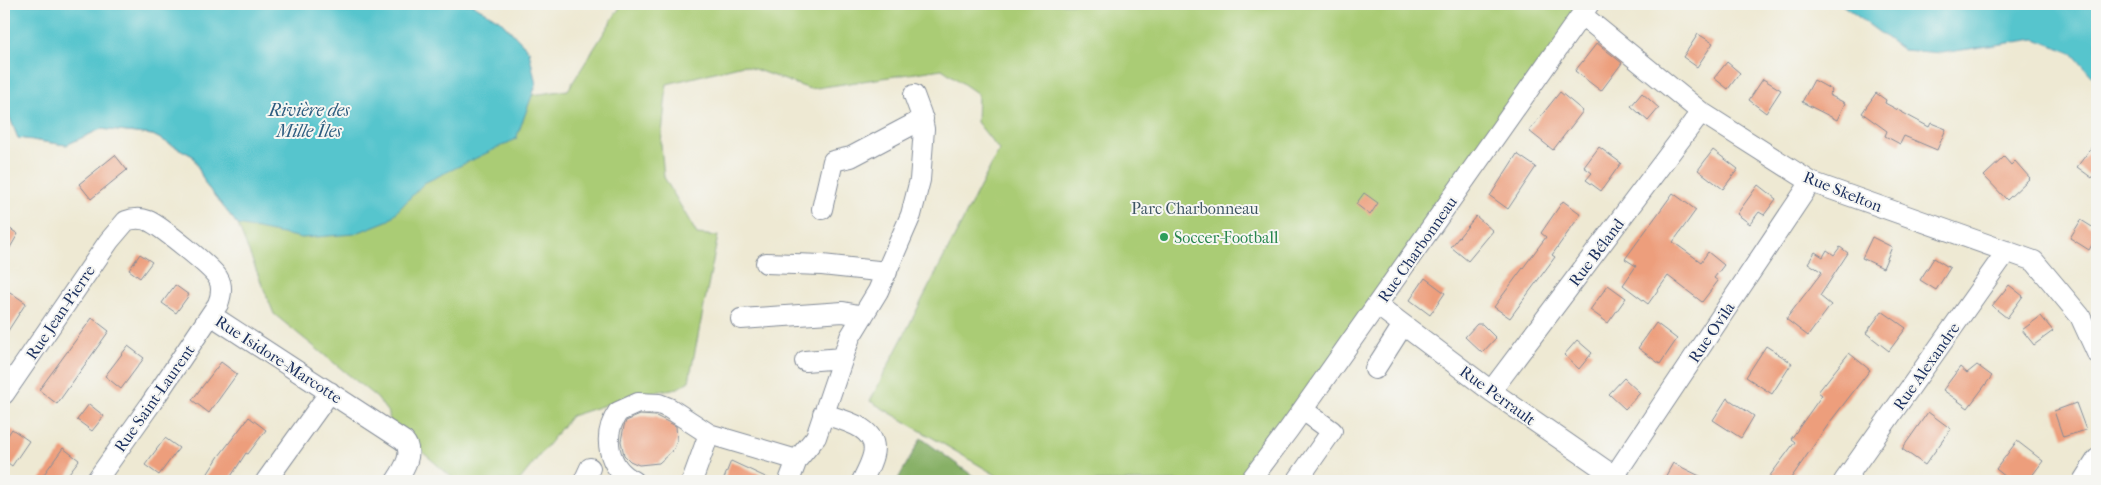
<svg xmlns="http://www.w3.org/2000/svg" width="2101" height="485" font-family="'IM FELL French Canon',serif">
  <style>
    .green { fill: #aacc75; stroke: #627e6a }
    .forest { fill: #87b066; stroke: #517062 }
    .water { fill: #57c5cd; stroke: #397a96 }
    .building { fill: #ed9e7c }
    .lines { fill: none; stroke-linecap: round; stroke-linejoin: round }
    .minor-casing { stroke: #848c98; stroke-width: 22 }
    .minor { stroke: #fff; stroke-width: 20 }
    .leisure-dot { fill: #2e9e5b; stroke: #f6f6f2; stroke-width: 2 }
    .labels { text-anchor: middle; stroke-width: 4; stroke-linejoin: round; paint-order: stroke }
    .street-label { font-size: 16px; fill: #1b2f5e; stroke: #f6f6f2 }
    .park-label { font-size: 16px; fill: #3f5664; stroke: #f6f6f2 }
    .leisure-label { font-size: 16px; fill: #27864d; stroke: #f6f6f2; text-anchor: start }
    .water-label { font-size: 18px; font-style: italic; fill: #2d5c7f; stroke: #f6f6f2 }
  </style>
  <rect width="100%" height="100%" fill="#f6f6f2"/>
  <filter id="ink" filterUnits="userSpaceOnUse"><feTurbulence type="fractalNoise" baseFrequency=".02" numOctaves="2"/><feDisplacementMap in="SourceGraphic" scale="10" xChannelSelector="R" yChannelSelector="G"/><feConvolveMatrix kernelMatrix="1 2 1 2 8 2 1 2 1" color-interpolation-filters="sRGB"/></filter>
  <filter id="wash" filterUnits="userSpaceOnUse"><feTurbulence type="fractalNoise" baseFrequency=".0096" numOctaves="4" result="noise"/><feDisplacementMap in="SourceGraphic" scale="20" xChannelSelector="R" yChannelSelector="G"/><feGaussianBlur stdDeviation="1.12" result="paint"/><feColorMatrix in="noise" values="0 0 0 0 0 0 0 0 0 0 0 0 0 0 0 0 0 1.4 0 .05"/><feComposite in="paint" operator="in"/></filter>
  <g filter="url(#wash)">
    <rect width="100%" height="100%" fill="#eee9d3"/>
    <path class="green" d="M4 4H472L502 22 529 51 532 95 568 90 622 4H1017L1034 6 1037 4H1590L1247 481H1006L870 401 999 150 977 122 978 94 942 69 810 89 743 65 667 84 661 144 664 177 697 234 718 236 689 381 678 388 633 396 571 416 519 481H456L390 424 389 414 377 398 274 314 238 225 206 185 193 156 153 135 101 129 66 145 18 138 4 103Z"/>
    <path class="forest" d="M921 438 980 481H897Z"/>
    <path class="water" d="M4 4H472L502 22 529 51 536 85 516 139 424 183 389 220 354 234 302 238 238 225 206 185 193 156 153 135 101 129 66 145 18 138 4 103Z
      M1841 4H2097V82L2072 53 2035 39 1942 53 1903 50Z"/>
    <g id="blocks">
      <path class="building" d="M1698 34 1713 43 1697 67 1683 57Z
        M1597 43 1622 63 1601 91 1575 71Z
        M1727 62 1740 73 1728 89 1714 78Z
        M1763 79 1781 90 1766 113 1749 100Z
        M1814 80 1832 90 1829 95 1845 103 1837 120 1802 102Z
        M1560 92 1583 111 1553 150 1529 131Z
        M1642 93 1659 108 1648 121 1631 106Z
        M1876 93 1886 100 1885 103 1929 127 1931 123 1946 129 1937 150 1904 136 1900 144 1885 136 1887 131 1862 113Z
        M2097 140V171L2092 178 2077 167Z
        M1599 147 1621 163 1601 191 1586 180 1592 173 1584 167Z
        M1713 150 1738 169 1723 189 1698 170Z
        M1517 154 1536 167 1508 209 1490 196Z
        M115 155 127 170 91 199 79 184Z
        M2004 157 2011 165 2015 161 2030 178 2007 200 1984 176Z
        M1758 185 1776 199 1764 215 1759 212 1750 224 1737 214Z
        M1364 193 1378 203 1370 215 1356 204Z
        M1673 193 1696 210 1673 242 1701 262 1708 252 1724 265 1714 278 1718 281 1702 302 1668 276 1648 304 1623 285 1636 266 1625 259Z
        M1563 201 1581 214 1552 255 1555 257 1510 318 1494 307 1546 237 1541 233Z
        M1476 216 1493 231 1468 261 1451 247Z
        M2081 220 2097 230V236L2089 250 2070 238Z
        M4 225 18 234 4 258Z
        M1872 237 1892 247 1883 268 1862 258Z
        M1840 247 1848 253 1820 296 1831 305 1808 336 1786 319 1822 272 1808 263 1815 252 1823 257 1827 250 1834 255Z
        M140 254 152 262 140 278 129 270Z
        M1934 258 1950 268 1936 290 1920 280Z
        M1425 278 1445 293 1430 315 1410 300Z
        M175 285 189 295 176 313 162 303Z
        M1608 285 1626 298 1608 323 1590 310Z
        M2009 285 2023 296 2007 318 1992 306Z
        M4 288 26 303 4 337Z
        M1882 311 1906 328 1889 351 1866 333Z
        M2041 316 2053 331 2034 345 2022 330Z
        M92 318 109 331 57 404 39 390Z
        M1656 323 1677 339 1660 364 1638 348Z
        M1477 324H1482L1496 338 1482 353 1465 337Z
        M1577 340 1592 353 1579 369 1564 355Z
        M128 346 144 358 121 389 105 376Z
        M1766 346 1792 363 1772 394 1746 377Z
        M1849 353 1870 370 1830 422 1789 481H1766L1795 442 1791 439 1822 395 1818 392Z
        M221 362 237 374 209 413 192 400Z
        M1977 365 1992 376 1968 408 1943 390 1960 367 1967 373Z
        M1624 378 1640 393 1625 409 1609 394Z
        M1727 398 1754 416 1741 438 1713 420Z
        M2076 403 2086 430 2063 437 2054 411Z
        M89 404 104 416 92 431 77 420Z
        M1928 412 1951 429 1925 465 1902 449Z
        M640 415 656 416 676 426 677 440 674 449 659 463 639 465 630 461 624 455 621 441 624 426 626 421Z
        M249 417 266 430 248 454 246 453 228 481H203L219 456Z
        M12 429 29 441 12 466 4 460V441Z
        M165 438 179 448 159 475 145 465Z
        M2017 441 2043 461 2028 481H2011L1996 469Z
        M63 448 79 460 63 481H39Z
        M731 461 774 481H723Z
        M1673 463 1710 481H1663Z"/>
    </g>
  </g>
  <g filter="url(#ink)">
    <use href="#blocks" fill-opacity="0" stroke="#848c98" stroke-width="1"/>
    <g class="lines">
      <defs>
        <path id="minor" d="M1582 15 1701 112 1811 182 2034 261 2080 316 2097 353
          M822 209 833 161 851 157 923 119
          M766 263 822 265 887 272
          M1377 305 1491 391 1621 481
          M211 315 404 441C415 453 403 470 396 481
          M741 319 843 312 863 316
          M805 361 842 358
          M1375 369 1403 325
          M1491 391 1701 112
          M4 394 109 241 126 221C134 218 141 218 149 221 160 226 212 267 218 278 223 286 221 296 218 304L150 405 96 481
          M823 414C842 420 880 427 873 455 871 464 866 473 862 481
          M266 481 330 392
          M584 481 590 468
          M634 481C607 468 602 435 618 412L638 403 659 404 669 408 709 434 797 460
          M692 481 709 434
          M789 481 797 460 816 437 850 337 878 291 911 215 920 180 924 129 921 114 914 95
          M1250 481 1289 429 1589 4
          M1297 481 1332 431 1303 410
          M1611 481 1811 182
          M1844 481 2007 251
          M2083 481 2097 459"/>
      </defs>
      <use href="#minor" class="minor-casing"/>
      <use href="#minor" class="minor"/>
    </g>
  </g>
  <circle class="leisure-dot" cx="1164" cy="237" r="5"/>
  <g class="labels">
    <g class="street-label">
      <text transform="translate(1843 191) rotate(22)" y="6">Rue Skelton</text>
      <text transform="translate(1417 249) rotate(-55)" y="6">Rue Charbonneau</text>
      <text transform="translate(1596 252) rotate(-53)" y="6">Rue Béland</text>
      <text transform="translate(60 312) rotate(-56)" y="6">Rue Jean-Pierre</text>
      <text transform="translate(1711 332) rotate(-56)" y="6">Rue Ovila</text>
      <text transform="translate(279 359) rotate(33)" y="6">Rue Isidore-Marcotte</text>
      <text transform="translate(1926 366) rotate(-55)" y="6">Rue Alexandre</text>
      <text transform="translate(1498 395) rotate(36)" y="6">Rue Perrault</text>
      <text transform="translate(154 398) rotate(-55)" y="6">Rue Saint-Laurent</text>
    </g>
    <g class="park-label">
      <text x="1195" y="214">Parc Charbonneau</text>
    </g>
    <g class="leisure-label">
      <text x="1174" y="243">Soccer-Football</text>
    </g>
    <g class="water-label">
      <text x="309" y="116">Rivière des<tspan x="309" dy="21">Mille Îles</tspan></text>
    </g>
  </g>
  <rect width="2101" height="485" fill="none" stroke="#f6f6f2" stroke-width="20"/>
</svg>
